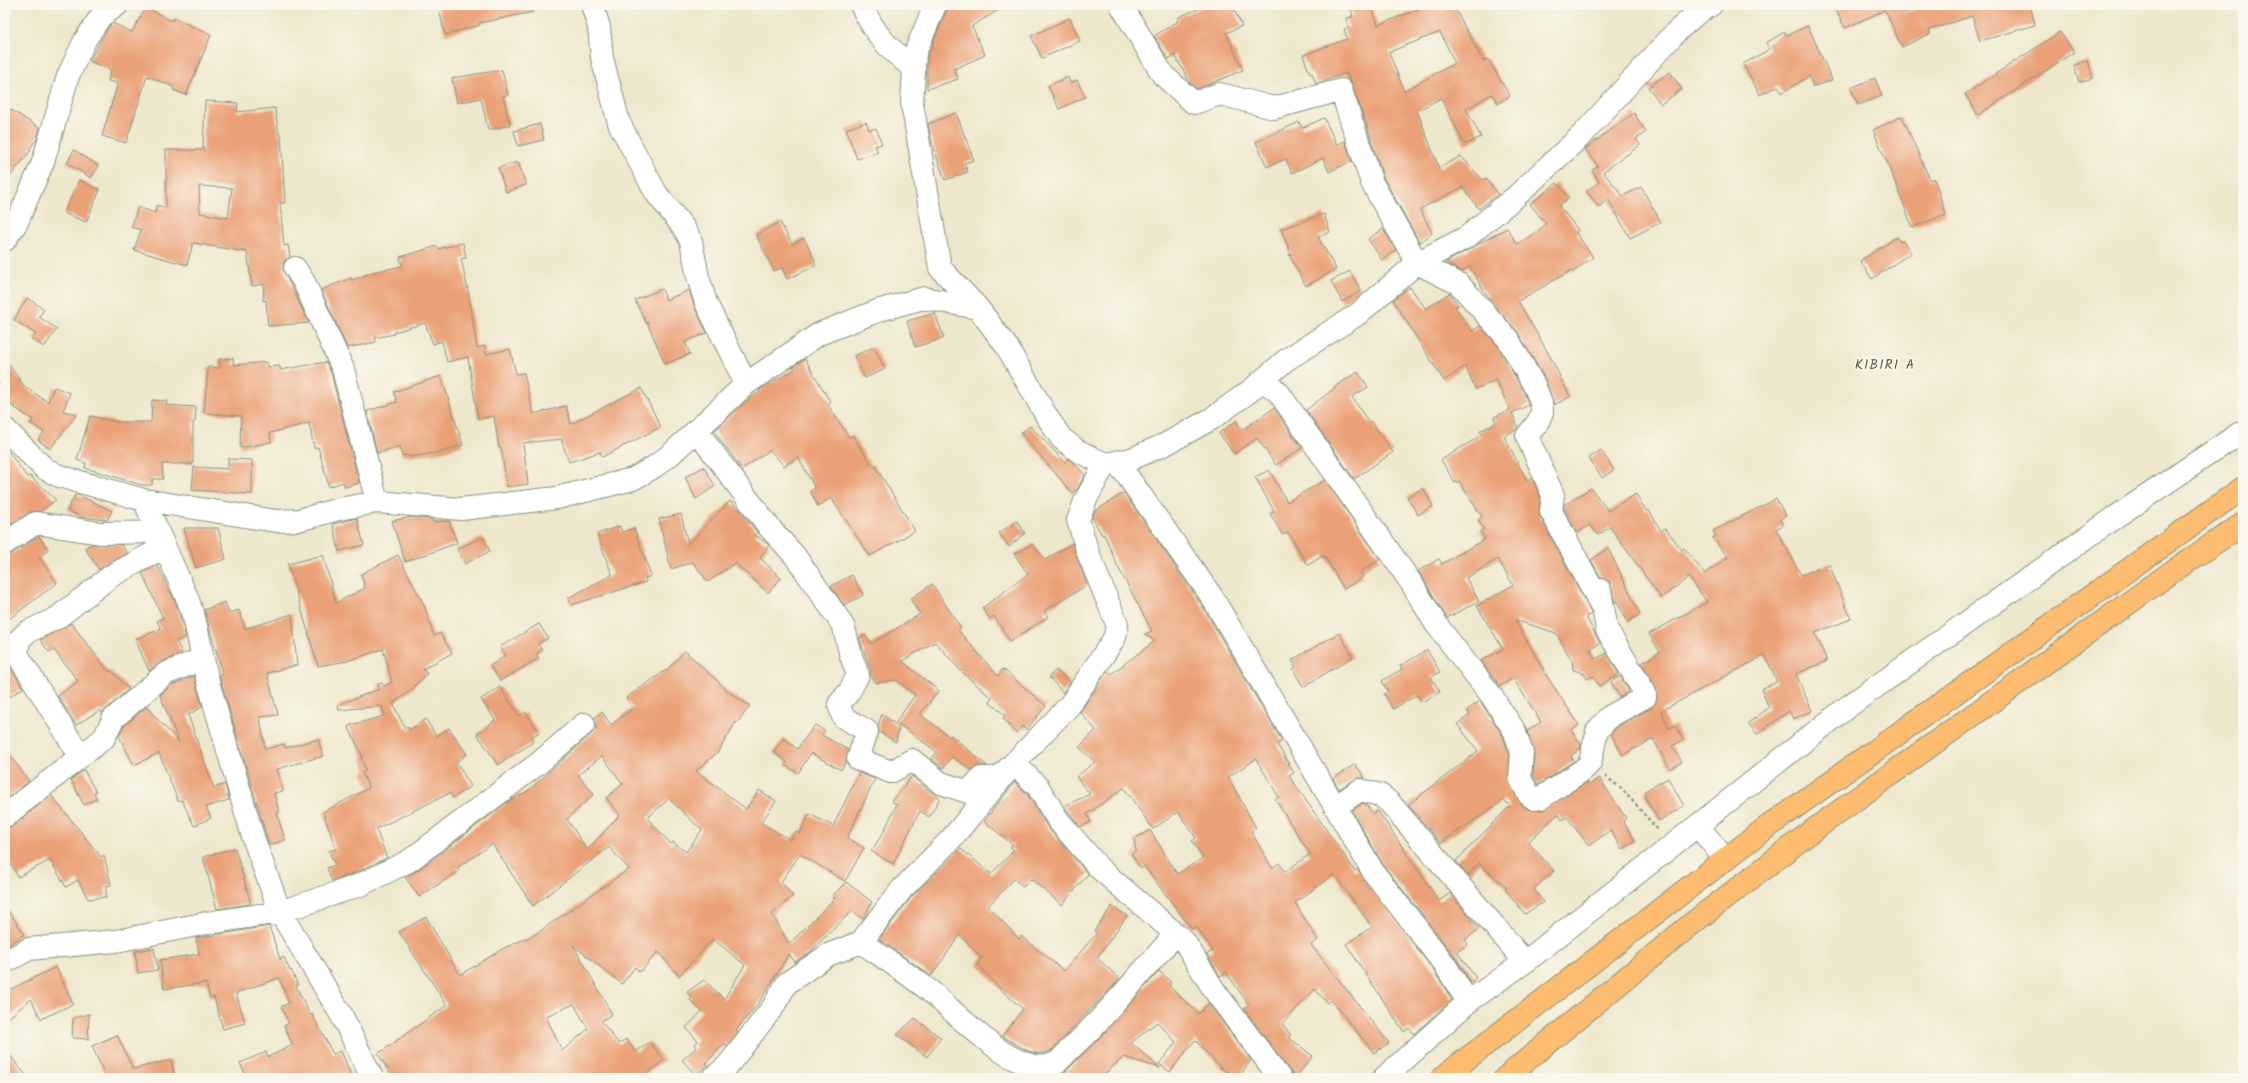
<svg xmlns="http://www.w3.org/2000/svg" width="2248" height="1083" font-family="Kalam,sans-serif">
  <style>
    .building { fill: #eaa177; fill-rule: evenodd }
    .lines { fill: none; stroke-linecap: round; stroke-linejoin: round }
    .minor-casing { stroke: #869280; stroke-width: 24 }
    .highway-casing { stroke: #869280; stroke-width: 24 }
    .path { stroke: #869280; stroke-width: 2.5; stroke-dasharray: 3 3; stroke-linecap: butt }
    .minor { stroke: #fff; stroke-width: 22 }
    .highway { stroke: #fdbc6f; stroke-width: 22 }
    .labels { text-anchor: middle; stroke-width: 4; stroke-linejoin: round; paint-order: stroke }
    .quarter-label { font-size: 14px; letter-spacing: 1px; fill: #66604b; stroke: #fbf7ec }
  </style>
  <rect width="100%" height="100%" fill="#fbf7ec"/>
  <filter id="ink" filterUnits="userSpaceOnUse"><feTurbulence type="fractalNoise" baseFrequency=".025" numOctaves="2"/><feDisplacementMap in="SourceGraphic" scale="8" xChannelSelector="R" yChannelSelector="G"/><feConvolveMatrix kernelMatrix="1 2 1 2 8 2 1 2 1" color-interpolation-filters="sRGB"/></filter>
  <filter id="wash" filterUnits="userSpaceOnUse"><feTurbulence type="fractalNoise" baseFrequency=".012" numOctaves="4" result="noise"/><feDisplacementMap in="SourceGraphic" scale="16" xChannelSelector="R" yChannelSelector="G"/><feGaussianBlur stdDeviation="0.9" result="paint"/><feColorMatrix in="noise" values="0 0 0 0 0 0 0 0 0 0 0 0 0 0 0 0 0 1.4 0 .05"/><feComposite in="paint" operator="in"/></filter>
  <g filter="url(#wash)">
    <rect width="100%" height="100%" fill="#ede7cb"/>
    <g id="blocks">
      <path class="building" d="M438 5H532L533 12 479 23 480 25 445 35Z
        M949 5H1007L972 26 985 55 954 69 958 79 927 89V56L930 50 933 49 932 45Z
        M1207 5H1232L1242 26 1226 33 1243 70 1197 89 1190 83 1175 55 1168 59 1154 36 1177 22 1179 17Z
        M1350 5H1371L1378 25 1419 9 1417 5H1453L1483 61 1488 59 1510 96 1498 103 1492 94 1466 109 1481 137 1465 145 1441 98 1417 111 1439 168 1461 156 1483 180 1486 178 1498 194 1479 209 1463 187 1420 209 1432 233 1420 243 1383 177 1363 114 1347 73 1316 84 1312 73 1310 74 1303 55 1347 39 1344 29 1349 28 1346 18 1353 17ZM1440 32 1455 63 1404 91 1389 52Z
        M1833 5H1901L1904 13 1928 5H2030L2035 25 1980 41 1972 16 1929 30 1930 34 1902 47 1885 10 1845 28Z
        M146 7 172 21 174 18 211 35 186 95 173 90 174 87 147 76 126 143 102 136 118 83 108 81 111 70 89 61 110 25 112 23 132 32Z
        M1070 18 1080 41 1042 58 1031 36Z
        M1808 26 1832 80 1813 87 1809 76 1782 93 1778 86 1760 95 1743 64 1770 49 1766 43 1784 32 1787 35Z
        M2060 32 2074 52 1978 115 1965 94Z
        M2088 61 2093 78 2079 82 2074 65Z
        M502 70 508 95 503 96 510 125 488 130 481 98 457 103 452 78Z
        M1670 72 1682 89 1661 104 1648 87Z
        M1068 77 1070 83 1077 80 1085 97 1059 109 1048 86Z
        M1875 78 1882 96 1858 105 1851 88Z
        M205 101 238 103 237 112 275 108 279 135H281L285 203H280L284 246 288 245 290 257 284 262 283 269 309 323 268 326 266 300 263 301 264 284 252 286 247 252 193 243 187 265 134 250 141 230 131 227 138 207 155 213 157 205 166 208V150H203ZM199 186 232 188 228 218 200 213Z
        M5 106 40 128 37 139 30 148 31 150 5 183Z
        M956 113 974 160 964 163 968 172 945 180 932 143 928 124Z
        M1634 113 1646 132 1636 139 1640 145 1603 172 1623 196 1641 187 1661 222 1630 238 1608 199 1599 207 1586 191 1599 182 1592 170 1598 166 1585 149Z
        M1902 116 1930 180 1934 178 1946 215 1912 227 1897 186 1873 130Z
        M1324 118 1337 145 1345 141 1352 161 1329 172 1323 158 1292 173 1286 159 1267 167 1256 142 1299 122 1302 128Z
        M866 122 869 130 876 128 882 144 875 146 878 152 857 159 846 129Z
        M540 124 544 140 518 146 514 131Z
        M74 150 99 166 91 178 67 163Z
        M518 162 526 185 506 192 498 168Z
        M79 180 100 190 86 222 64 213Z
        M1557 183 1569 198 1559 206 1578 230 1576 233 1593 257 1573 272 1572 270 1518 301 1552 360 1570 397 1554 405 1546 381 1517 331 1492 303 1469 266 1462 272 1446 262 1507 228 1517 244 1533 235 1546 224 1530 204Z
        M1324 214 1330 232 1318 237 1336 269 1306 286 1289 255 1291 254 1281 229Z
        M780 222 792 244 804 238 815 260V266L787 279 782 268 774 271 756 235Z
        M1383 229 1396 250 1382 260 1368 239Z
        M1897 237 1900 242 1903 241 1911 253 1872 279 1860 261Z
        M463 243 466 258 461 259 469 295 477 348 485 346 486 354 510 349 516 374 524 373 533 414 566 406 571 424 641 388 661 427 602 457 600 452 569 462 561 439 523 443 528 484 507 487 501 447 499 448 494 416 478 419 468 357 447 362 442 341 433 344 425 323 394 332V334L375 338 376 342 347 348 321 290 351 278 352 280 373 272 402 266 400 257 437 246 438 249Z
        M1350 271 1361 291 1342 302 1331 281Z
        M1410 287 1426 309 1449 293 1458 305 1455 307 1472 331 1480 326 1498 346 1524 392 1529 405 1512 413 1518 427 1516 430 1504 436 1527 481 1532 478 1540 497V517L1591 612 1592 614 1586 617 1600 643 1590 650 1595 659 1607 653 1619 674 1599 686 1593 676 1587 679 1584 673 1573 670 1572 661 1556 633 1515 620 1548 678 1579 725 1571 730 1581 744 1580 749 1571 756 1574 761 1538 785 1533 775 1534 754 1527 731 1541 722 1513 678 1500 686 1481 661 1503 649 1477 606 1513 585 1498 559 1466 578 1479 601 1447 618 1418 571 1439 559 1442 564 1485 539 1480 531 1484 529 1478 520 1482 517 1459 481 1455 483 1441 460 1482 435 1480 431 1496 423 1494 417 1510 410 1496 380 1475 389 1465 366 1444 381 1393 300Z
        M662 289 666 300 689 290 695 308 707 333 685 342 690 354 665 364 647 322 646 323 635 300Z
        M27 298 44 309 39 317 57 329 44 347 32 339 36 334 14 320Z
        M935 313 944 338 915 347 907 321Z
        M874 347 885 369 865 378 854 356Z
        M233 358 234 365 267 362 268 367 280 366V370L326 362 331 373 359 483 345 487 343 482 329 487 318 447 314 448 309 423 270 433 271 442 240 448 241 416 204 413 208 367 220 368 219 359Z
        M805 359 831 403 828 405 849 437 852 435 872 465 874 464 915 531 870 556 831 498 818 506 810 491 815 488 798 457 784 466 770 450 742 469 714 431 750 398 760 392 759 390 795 369 793 367Z
        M5 360 25 387 48 402 54 387 70 393 63 411 77 414 50 449 38 440 44 432 30 423 33 420 5 401Z
        M1358 372 1368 387 1352 397 1369 423 1371 421 1393 452 1354 479 1306 410 1335 388 1334 387Z
        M441 376 463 445 442 452 409 457 408 455 402 456 400 446 377 453 367 411 397 402 394 392Z
        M152 400 167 401 166 405 196 407 195 422H193V464H162L163 479H152V485H142L85 468 86 463 77 460 90 416 117 422H151Z
        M1274 408 1302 448 1276 465 1257 438 1234 454 1219 433 1236 421 1242 430Z
        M1030 426 1065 462 1068 459 1074 463 1085 475 1078 488 1072 493 1021 433Z
        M5 447 27 477 30 476 56 500 41 511 29 512 5 528Z
        M1601 450 1614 470 1602 478 1589 458Z
        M228 459 252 460V494L192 490 194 467 228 469Z
        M704 467 715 486 696 499 685 477Z
        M1269 470 1287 502 1325 480 1380 559 1360 572 1363 577 1344 589 1324 555 1308 565 1288 532 1283 535 1270 514 1274 511 1255 477Z
        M1423 488 1433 506 1418 515 1407 497Z
        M1591 488 1608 511 1636 494 1646 511 1649 510 1661 531 1665 528 1682 550 1684 548 1705 574 1728 557 1713 538 1716 536 1713 531 1776 499 1786 516 1780 519 1783 525 1776 529 1801 575 1829 564 1851 619 1815 633 1827 661 1796 674 1812 711 1793 719 1789 711 1757 734 1748 723 1769 708 1761 689 1777 682 1765 655 1661 711 1669 728 1675 725 1683 740 1672 746 1682 762 1670 769 1653 739 1623 755 1611 734 1617 727 1651 708 1657 697 1656 687 1642 663 1660 652 1649 634 1707 602 1689 577 1661 598 1610 527 1598 535 1590 525 1577 533 1564 509V505Z
        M1124 493 1201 604 1282 741 1277 744 1294 773 1289 776 1355 871 1357 869 1435 972 1452 1000 1414 1034 1409 1028 1404 1032 1346 944 1372 927 1334 874 1295 903 1318 940 1311 945 1389 1043 1374 1053 1331 1000 1327 1003 1315 989 1282 1024 1291 1035 1288 1037 1313 1056 1295 1078 1244 1009 1249 1005 1226 972 1220 976 1207 954 1213 951 1196 926 1192 929 1144 866 1141 869 1131 854 1136 851 1134 839 1150 830 1177 874 1203 858 1192 841 1196 838 1178 812 1153 829 1124 788 1087 814 1091 822 1080 827 1064 806 1090 794 1076 777 1095 762 1079 747 1096 730 1080 712 1107 671 1111 674 1155 641 1145 634 1152 631 1117 565 1104 534 1102 535 1092 517 1095 511ZM1256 759 1279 797 1275 799 1277 802 1310 854 1285 872 1279 863 1272 868 1251 831 1256 828 1228 777Z
        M76 494 112 511 107 520 81 517 67 510Z
        M730 501 740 510 757 532 755 535 769 545 760 558 781 578 768 593 735 563 708 582 693 562 671 569 659 519 681 514 688 544Z
        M412 517 432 519 433 522 449 521 457 543 405 562 392 521Z
        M357 518 364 545 339 551 333 524Z
        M1017 521 1025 533 1009 547 999 533Z
        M620 526 622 532 634 528 651 576 645 578 646 582 571 605 568 598 612 575 597 534Z
        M184 528H218L226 559 196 568Z
        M39 536 48 550 39 557 57 583 5 622V555L12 554Z
        M483 537 490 551 465 564 457 549Z
        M1072 543 1087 585 1044 611 1048 617 1010 641 994 616 990 619 982 608 1028 574 1014 554 1033 544 1045 560Z
        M91 544 122 545 127 553 99 570 85 548Z
        M1608 548 1640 614 1628 622 1617 602 1615 603 1610 582 1601 578 1591 560Z
        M323 555 336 603 365 588 361 574 398 555 424 605 434 636 440 633 452 653 423 669 427 674 414 686 415 687 393 704 405 728 408 727 409 730 426 719 436 736 449 728 467 754 456 762 471 786 453 798 450 793 376 829 387 858 355 873 332 881 327 868 335 865 329 851 336 849 323 812 369 788 362 772 366 770 361 758 363 757 348 726 384 716 382 706 339 710 338 705 379 689 378 684 382 683 384 686 392 682 383 649 347 661 318 666 288 564Z
        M157 565 176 604 186 637 176 641 182 653 160 663 149 671 135 639 161 629 157 621 163 618 142 573Z
        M852 575 863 595 844 605 831 586Z
        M932 584 961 628 958 630 998 676 1003 669 1046 706 1026 730 1022 726 1016 733 1003 718 1005 715 989 702 992 698 962 672 935 642 902 661 939 691 920 714 950 737 951 735 987 766H976L972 770 952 757 943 768 931 759 937 752 896 722 915 695 896 680 876 683 870 674 871 671 859 638 865 635 871 644 920 614 910 599Z
        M225 602 229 613 239 610 245 629 292 614 297 665 267 673 278 715 260 717 265 749 284 744 285 748 318 739 323 756 277 769 283 791 274 793 279 813 277 814 285 840 269 845 219 675 223 673 204 610Z
        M71 623 109 672 111 670 129 689 102 713 100 710 76 725 58 696 78 681 53 649 49 652 40 640Z
        M539 624 548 638 538 644 542 650 536 654 539 658 500 681 490 666 506 655 500 647Z
        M1339 633 1353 657 1303 687 1293 669 1296 667 1292 660Z
        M1427 650 1440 672 1431 677 1440 692 1422 702 1417 695 1393 709 1384 694 1388 691 1382 681 1402 669 1400 666Z
        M685 651 730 693 750 706 737 723 736 722 718 752 696 771 746 809 759 790 776 801 761 823 791 840 796 832 800 834 809 814 833 826 859 773 875 779 847 838 864 848 845 881 800 854 781 882 793 896 772 914 789 944 835 898 832 896 846 882 872 902 863 919 852 911 810 952 795 962 789 954 758 1004 736 1030 738 1032 727 1046 725 1043 706 1063 708 1065 696 1075 682 1060 697 1047 694 1045 698 1041 686 1028 702 1011 690 1000 692 997 687 992 704 980 724 999 745 965 713 939 679 976 658 952 640 972 635 967 622 984 573 945 612 1014 601 1021 619 1044 626 1039 636 1052 650 1042 664 1060 642 1078H393L378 1054 447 1005 399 932 426 917 460 975 504 948 534 935 629 869 609 847 533 906 492 844 457 868 459 871 419 897 405 877 417 871 509 801 528 791 592 733 596 728 594 718 602 712 611 725 633 708 626 698 669 668ZM602 756 623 784 606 798 620 815 587 850 567 819 594 794 578 775ZM669 799 702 830 686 852 673 842 671 844 647 818ZM574 1004 588 1029 562 1051 546 1016Z
        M5 654 6 661 23 688 5 700Z
        M1056 670 1070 682 1063 693 1049 677Z
        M194 676 202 707 188 715 214 788 225 784 229 800 206 807 211 818 194 826 182 800 178 801 159 753 134 765 119 736 123 727 146 707 179 742 160 695 172 685Z
        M1620 676 1629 691 1620 697 1611 682Z
        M500 687 519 716 525 712 539 732 531 737 533 742 498 765 477 734 495 720 481 699Z
        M1480 701 1503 736 1509 755V783L1522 805 1529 810H1543L1587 782 1589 785 1599 778 1626 818 1623 821 1635 841 1622 849 1610 830 1589 846 1567 817 1562 820 1558 814 1528 842 1554 871 1534 889 1543 902 1525 914 1505 889 1507 888 1479 863 1468 875 1456 861 1510 806 1504 800 1441 843 1408 805 1478 751 1457 724 1470 715 1467 710Z
        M882 714 899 727 896 742 879 732 878 726Z
        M815 725 825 731 822 735 848 750 846 762 841 770 811 753 798 773 785 765 787 762 773 752 784 738 797 749Z
        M5 749 29 781 5 800Z
        M1355 764 1365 778H1358L1339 789 1333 779Z
        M84 770 96 792 94 793 97 798 84 805 71 780Z
        M912 776 928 790 940 798 929 817 920 811 893 864 871 851 883 833 897 804 892 802Z
        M1668 778 1684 806 1659 821 1645 797V791Z
        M1015 782 1028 795 1048 828 1088 874 1062 905 1031 879 1023 887 1014 879 988 906 1019 939 1021 936 1064 971 1097 933 1094 931 1112 906 1127 916 1097 958 1120 979 1051 1051 1041 1054 1028 1051 1002 1036 1023 1009 998 987 977 963 982 958 960 935 931 976 879 939 911 897 961 849 991 874 1014 850 1010 847 1013 845 984 821Z
        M51 795 101 857 104 855 111 885 106 886V897L88 899 78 880 66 887 50 860 18 877 5 853V828L13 826Z
        M1362 803 1366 804 1373 814 1378 811 1439 901 1450 893 1479 929 1465 940 1468 944 1457 952 1476 978 1471 983 1455 957 1384 866 1352 811Z
        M235 848 251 904 217 909 203 857Z
        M5 906 24 934 5 948Z
        M269 926 280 959 284 957 290 971 291 970 298 985 296 986 310 1015 312 1014 333 1054 341 1051 352 1078H247L240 1063 266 1052 268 1057 293 1045 284 1026 289 1023 281 1007 289 1003 279 978 236 993 245 1023 223 1029 214 997 210 998 206 983 164 989 160 960 199 954 196 938Z
        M154 948 158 970 138 973 135 951Z
        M56 967 73 1004 41 1019 31 999 5 1021V992Z
        M1159 971 1170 981V987L1199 1014 1208 1003 1251 1060 1238 1078 1221 1068 1195 1040 1170 1072 1159 1064 1176 1042 1157 1022 1131 1043 1160 1068 1124 1057 1100 1078H1068L1064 1073 1106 1031Z
        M89 1014 88 1039 72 1038 73 1018Z
        M915 1018 941 1038 927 1057 897 1035Z
        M117 1035 133 1069 171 1060 175 1078H106L92 1046Z
        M5 1048 18 1066 29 1078H5Z"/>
    </g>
  </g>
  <g filter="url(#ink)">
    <use href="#blocks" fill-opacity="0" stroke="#869280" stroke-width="1"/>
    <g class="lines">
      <defs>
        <path id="minor" d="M592 5 599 27 602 58 619 123 656 193 684 228 691 241 698 277 706 303 746 384
          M861 5C876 36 887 47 913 68
          M935 5 915 53 912 103 940 268 978 308
          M1121 5 1163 75 1194 103 1220 94 1274 108 1341 90 1372 183 1417 263 1459 284 1508 339 1535 387 1541 402 1542 412 1538 422 1527 436 1553 495 1551 511 1601 605
          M5 240 17 222 43 162 68 76 85 40 101 16 117 5
          M295 268 304 282 343 369 377 502
          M1263 380 1279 393 1412 584 1436 624 1491 695 1514 730 1522 753 1520 778 1529 795 1535 799 1541 798 1583 770 1590 763 1597 731 1609 717 1645 697V693L1607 630 1600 590
          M5 429 44 468 59 476 144 500 276 521 299 520 339 509 377 502 461 509 557 498 633 479 654 467 670 455 746 384 819 334 880 310 924 298 978 308 1007 347 1046 415 1061 438 1078 451 1105 464 1131 459 1166 444 1211 419 1250 391 1286 360 1358 314 1417 263 1467 237 1514 198 1582 135 1676 32 1696 14 1711 5
          M696 430 769 527 795 556 838 618 844 628 851 656 858 675 849 692 839 704 843 717 867 731 858 759 891 772 912 760 941 783 968 792 981 778H998L1014 763 1038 787 1058 820 1100 869 1184 941 1214 990 1280 1078
          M1116 462 1128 477 1212 597 1374 873 1445 965 1468 1002
          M144 500 188 600 195 621 207 678 253 837 280 912 342 1016 372 1078
          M5 543 36 523 100 533 158 532
          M80 756 17 654 19 640 27 632 57 618 111 576 164 547
          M1335 807 1360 790 1380 795 1389 802 1525 962
          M5 816 104 738 113 719 165 674 202 659
          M1698 826 1725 859
          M861 942C884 958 908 974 930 991 956 1012 1019 1083 1056 1063 1061 1060 1065 1054 1069 1050 1108 1015 1140 972 1176 934
          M5 962 29 949 116 941 207 923 280 912 360 885 409 861 539 763 584 724
          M713 1078 727 1066 740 1050 773 1007 787 983 828 955 861 942 902 889 952 838 1014 763 1069 706 1108 648 1115 637 1117 624 1088 553 1078 520 1086 499 1105 464
          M1384 1078 1468 1002 1525 962 1846 708 2117 516 2243 431"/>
        <path id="highway" d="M1442 1078 1766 828 2243 488
          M1505 1078 1694 922 1812 831 2176 569 2243 524"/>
      </defs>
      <use href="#minor" class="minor-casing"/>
      <use href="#highway" class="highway-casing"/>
      <path class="path" d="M1605 776 1622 789 1659 831"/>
      <use href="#minor" class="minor"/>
      <use href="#highway" class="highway"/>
    </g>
  </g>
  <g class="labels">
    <g class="quarter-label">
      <text x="1885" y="369">KIBIRI A</text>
    </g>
  </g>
  <rect width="2248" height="1083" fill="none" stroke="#fbf7ec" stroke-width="20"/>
</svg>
